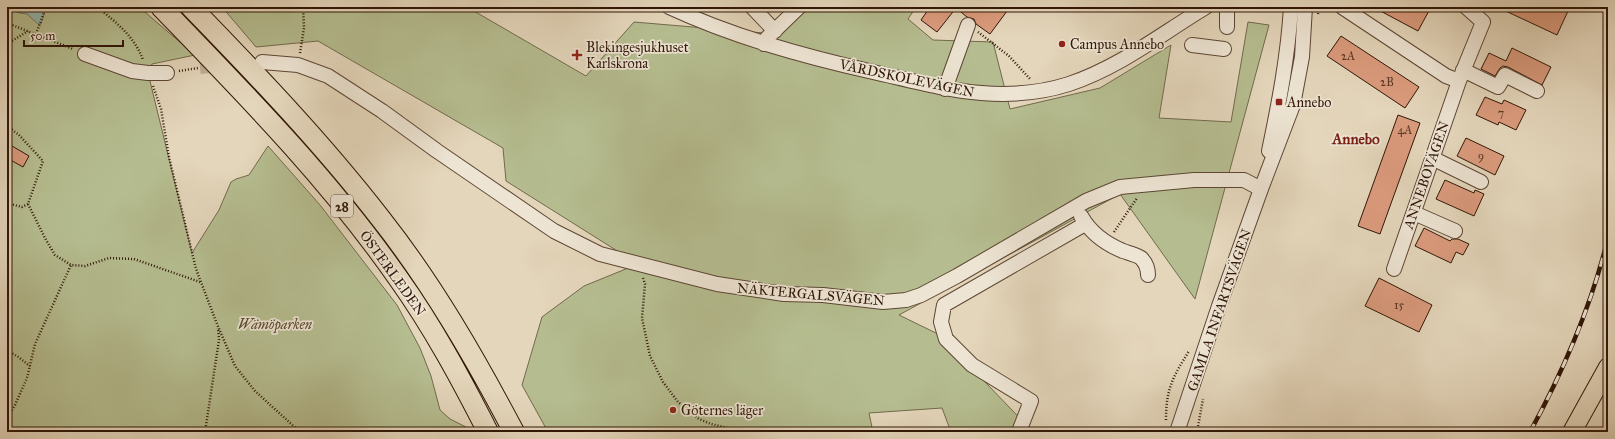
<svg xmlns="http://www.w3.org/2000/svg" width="1615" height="439" font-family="'IM FELL Great Primer',serif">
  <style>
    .green { fill: #b5bd90; stroke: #726a4c }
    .water { fill: #95b9af; stroke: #6d786c }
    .building { fill: #db9b7d; stroke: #301607 }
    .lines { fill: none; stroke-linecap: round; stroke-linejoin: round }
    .minor-tunnel { stroke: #c0b097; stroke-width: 14; stroke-dasharray: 14 7; stroke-linecap: butt }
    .minor-casing { stroke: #5d4634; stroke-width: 16 }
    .major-casing { stroke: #301607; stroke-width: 20 }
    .highway-casing { stroke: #301607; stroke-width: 22 }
    .path { stroke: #301607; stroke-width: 2.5; stroke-dasharray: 1 2; stroke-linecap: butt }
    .minor { stroke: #ede4d3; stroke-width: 14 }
    .major { stroke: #e4d6bb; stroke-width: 18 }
    .highway { stroke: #e4d6bb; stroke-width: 20 }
    .rail-casing { stroke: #301607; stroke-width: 4.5 }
    .rail { stroke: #ede4d3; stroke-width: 3; stroke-dasharray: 9; stroke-linecap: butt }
    .poi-dot { fill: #8f2418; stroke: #ede4d3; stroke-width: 1.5 }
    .labels { text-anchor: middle; stroke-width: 3.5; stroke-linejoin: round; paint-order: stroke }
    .number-label { font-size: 12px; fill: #5b3724 }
    .shield { fill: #ede4d3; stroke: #695444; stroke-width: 1 }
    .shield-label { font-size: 13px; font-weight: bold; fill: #301607 }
    .poi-label { font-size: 14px; fill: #301607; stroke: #ede4d3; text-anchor: start }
    .street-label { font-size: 14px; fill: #301607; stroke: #ede4d3 }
    .park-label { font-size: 14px; font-style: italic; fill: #584830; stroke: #ede4d3 }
    .neighbourhood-label { font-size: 15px; font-weight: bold; fill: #7a1f14; stroke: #ede4d3 }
  </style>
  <rect width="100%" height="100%" fill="#e4d6bb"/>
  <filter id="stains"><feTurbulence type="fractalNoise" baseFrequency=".005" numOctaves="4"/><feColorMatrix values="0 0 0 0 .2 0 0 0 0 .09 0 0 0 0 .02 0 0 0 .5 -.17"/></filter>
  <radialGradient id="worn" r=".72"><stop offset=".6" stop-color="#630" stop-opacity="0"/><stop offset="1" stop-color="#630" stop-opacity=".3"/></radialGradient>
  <path class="green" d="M7 7H139L195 55 152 64 148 73 192 253 219 210 231 182 236 179 249 175 268 146 320 205 397 305 420 348 431 376 440 410 450 419 468 428 470 432H7Z
    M222 7H467L586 76 634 22 776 34 803 7H916L908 19 933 40 993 42 1010 109 1100 88 1171 45 1159 118 1231 122 1248 22 1269 25 1195 299 1120 194 899 315 940 335 1033 432H951L942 408 869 413 873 432H548L522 385 542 317 584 286 638 264 506 181 503 148 318 41 256 47Z"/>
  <path class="water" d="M7 7H43L46 8 41 24H38L27 14 19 13Z"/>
  <path class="building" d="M930 7H1010L990 34 976 24 974 19 967 17 956 8 937 32 921 20Z
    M1373 7H1431L1418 31Z
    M1497 7H1559L1568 11 1557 35Z
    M1341 36 1419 87 1405 108 1327 56Z
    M1512 48 1551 67 1542 85 1508 67 1503 66 1500 68 1495 76 1481 69 1489 53 1506 61Z
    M1485 97 1502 104 1504 100 1526 110 1516 130 1499 122 1498 125 1476 115Z
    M1398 115 1420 123 1380 234 1358 226Z
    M1466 138 1504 156 1495 175 1457 156Z
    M7 143 29 156 23 167 7 158Z
    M1445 180 1474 193 1475 190 1484 194 1474 216 1436 199Z
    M1424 228 1450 241 1452 239H1458L1469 244 1463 255 1456 252 1451 263 1415 246Z
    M1379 278 1432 305 1419 332 1365 306Z"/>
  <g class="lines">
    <path class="minor-tunnel" d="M200 67 250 63"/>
    <defs>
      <path id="minor" d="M669 7C734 37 803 56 873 72 940 87 1000 106 1069 84 1120 67 1161 34 1206 7
        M752 7 775 31
        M1227 7V27
        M1342 7 1446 76 1459 81
        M764 44 767 38 799 7
        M1192 45 1224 49
        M85 54 132 71 148 73H167
        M262 62 298 65 328 76 382 111 437 151 554 231 600 254 717 284 784 294 823 295 883 302 906 300 921 295 957 276 1086 201 1120 187 1194 180H1244L1261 189
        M1463 70 1498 87 1505 75 1537 91
        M945 89 968 25
        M1269 151C1279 103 1288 56 1291 7
        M1432 158 1481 182
        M1414 213 1455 231
        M1081 216C1090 232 1106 244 1123 251 1129 253 1137 255 1141 258 1146 263 1148 268 1148 275
        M1394 269 1459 81 1483 22 1466 7
        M1022 432 1020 429 1031 401 972 365 946 339 941 322 944 305 1085 224
        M1177 432 1219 306 1261 189 1293 105 1302 57 1305 7"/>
      <path id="major" d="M1572 432 1608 367"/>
      <path id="highway" d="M161 7C244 93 329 179 398 278 433 327 461 379 488 432
        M191 7C257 75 323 144 381 219 433 285 475 358 514 432"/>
    </defs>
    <use href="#minor" class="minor-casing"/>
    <use href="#major" class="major-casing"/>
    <use href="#highway" class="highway-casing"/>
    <path class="path" d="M97 7C116 22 135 37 143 60
      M1318 14 1320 7
      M7 23 73 49
      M978 32 1009 56 1031 80
      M36 34 46 7
      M7 44 28 31
      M300 53 304 28 303 7
      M179 71 198 68
      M153 86 161 109 169 157 196 269 217 324 235 366 255 391 300 432
      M7 126 19 135 43 161 28 204 22 207 7 203
      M28 204 46 240 55 255 71 265 85 266 109 258 134 259 200 282
      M1114 232 1137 198
      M643 278 645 284 642 318 650 356 663 382 678 402 699 419 711 424 744 432
      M7 351 17 356 30 366
      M7 418 15 405 27 378 35 344 71 265
      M1166 420C1166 388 1173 377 1189 351
      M205 432 219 340 218 328
      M1197 432 1203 399
      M1601 432 1608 420"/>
    <use href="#minor" class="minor"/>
    <use href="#major" class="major"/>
    <use href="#highway" class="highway"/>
    <defs>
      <path id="rail" d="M1530 432C1564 370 1591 307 1608 238"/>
    </defs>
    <use href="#rail" class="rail-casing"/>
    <use href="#rail" class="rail"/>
  </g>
  <g class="poi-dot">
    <circle cx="1062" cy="44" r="4"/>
    <path d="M575 49h4v4h4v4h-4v4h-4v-4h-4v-4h4z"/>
    <rect x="1275" y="98" width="8" height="8" rx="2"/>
    <circle cx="673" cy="410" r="4"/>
  </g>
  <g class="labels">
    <g class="number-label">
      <text x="1348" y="60">2A</text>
      <text x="1387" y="86">2B</text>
      <text x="1501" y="117">7</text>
      <text x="1405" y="134">4A</text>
      <text x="1481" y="160">9</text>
      <text x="1399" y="309">15</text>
    </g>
    <rect class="shield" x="331" y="195" width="22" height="22" rx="3"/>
    <g class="shield-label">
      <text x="342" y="211">28</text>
    </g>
    <g class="poi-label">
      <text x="1070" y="49">Campus Annebo</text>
      <text x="586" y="52">Blekingesjukhuset<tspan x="586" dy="16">Karlskrona</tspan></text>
      <text x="1287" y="107">Annebo</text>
      <text x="681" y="415">Göternes läger</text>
    </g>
    <g class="street-label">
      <text transform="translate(907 78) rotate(12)" y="5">VÅRDSKOLEVÄGEN</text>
      <text transform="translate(1426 175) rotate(-71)" y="5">ANNEBOVÄGEN</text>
      <text transform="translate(393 273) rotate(54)" y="5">ÖSTERLEDEN</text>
      <text transform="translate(811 294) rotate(5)" y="5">NÄKTERGALSVÄGEN</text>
      <text transform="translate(1219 310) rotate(-71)" y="5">GAMLA INFARTSVÄGEN</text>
    </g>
    <g class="park-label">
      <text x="275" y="329">Wämöparken</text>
    </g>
    <g class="neighbourhood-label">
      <text x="1356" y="144">Annebo</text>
    </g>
  </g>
  <rect width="1615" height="439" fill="none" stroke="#e4d6bb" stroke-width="24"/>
  <rect x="8" y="8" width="1599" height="423" fill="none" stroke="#301607" stroke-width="2"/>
  <rect x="12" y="12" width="1591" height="415" fill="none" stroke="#301607"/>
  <path d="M24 40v6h99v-6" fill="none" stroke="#301607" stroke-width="2"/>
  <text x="30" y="40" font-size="12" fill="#301607" stroke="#ede4d3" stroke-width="3" paint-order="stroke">50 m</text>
  <rect width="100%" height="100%" filter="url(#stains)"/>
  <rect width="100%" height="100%" fill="url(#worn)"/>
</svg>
